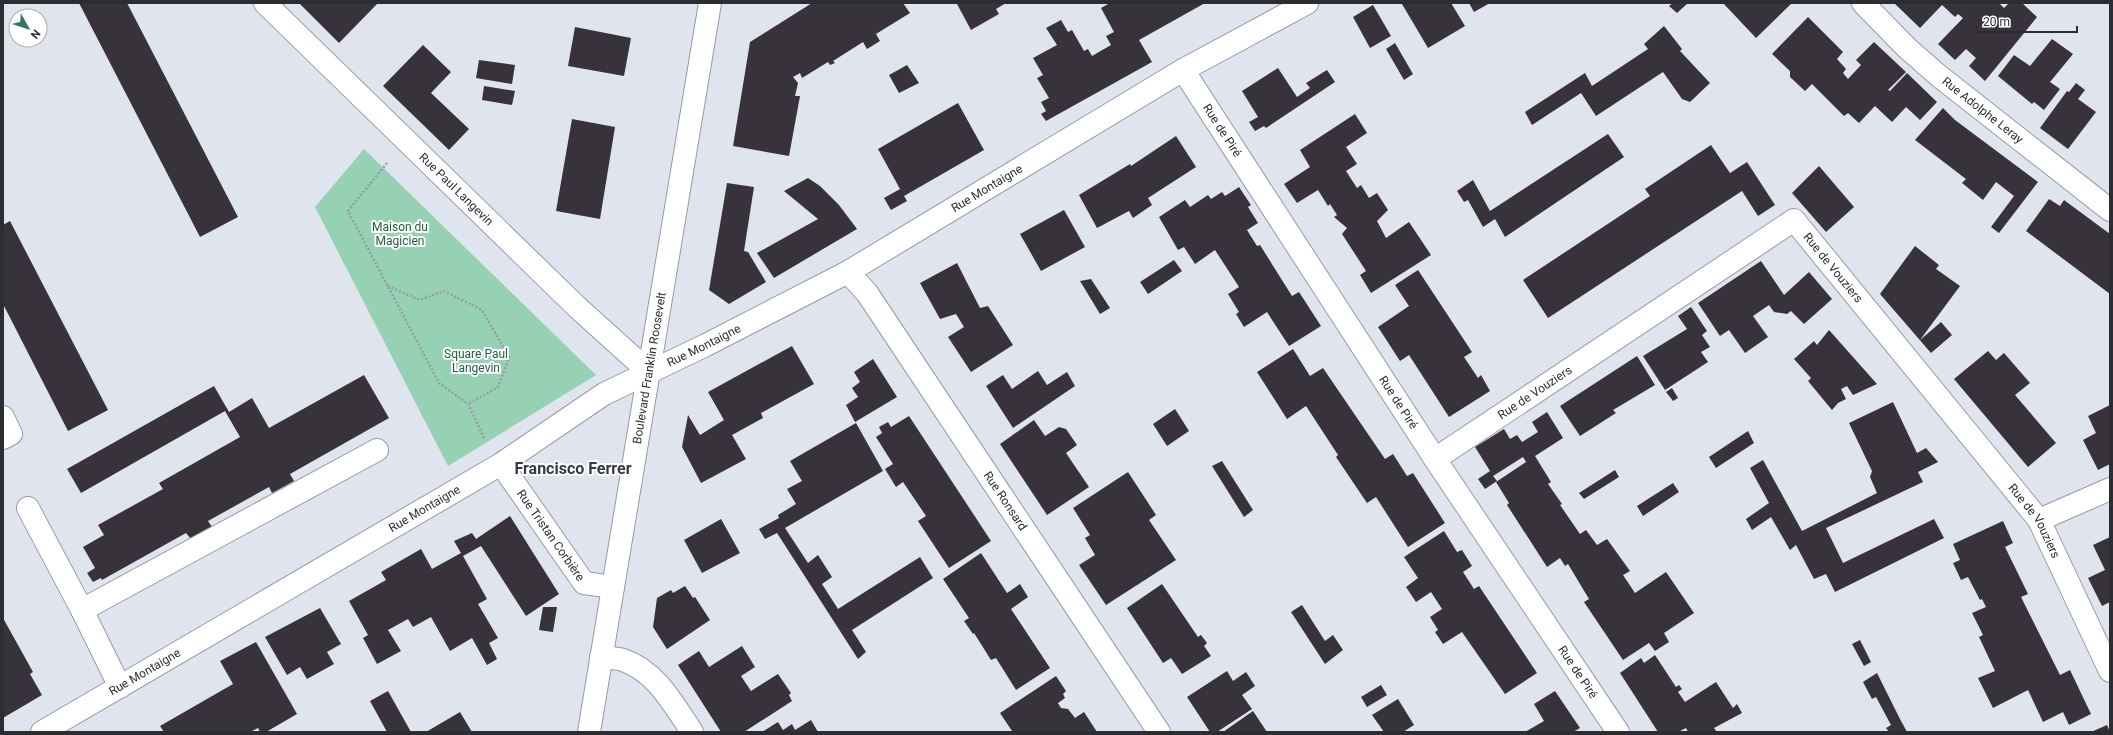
<svg xmlns="http://www.w3.org/2000/svg" width="2113" height="735" font-family="Roboto,sans-serif">
  <style>
    .green { fill: #95d1b2 }
    .building { fill: #38333b }
    .lines { fill: none; stroke-linecap: round; stroke-linejoin: round }
    .minor-casing { stroke: #969aa4; stroke-width: 24 }
    .major-casing { stroke: #969aa4; stroke-width: 24 }
    .path { stroke: #999ca4; stroke-width: 2.5; stroke-dasharray: 2 2; stroke-linecap: butt }
    .minor { stroke: #fff; stroke-width: 22 }
    .major { stroke: #fff; stroke-width: 22 }
    .labels { text-anchor: middle; stroke-width: 4; stroke-linejoin: round; paint-order: stroke }
    .street-label { font-size: 12px; fill: #2c2d31; stroke: #fff }
    .park-label { font-size: 12px; fill: #206044; stroke: #fff }
    .district-label { font-size: 16px; font-weight: bold; fill: #373a43; stroke: #fff }
  </style>
  <rect width="100%" height="100%" fill="#e0e4ef"/>
  <path class="green" d="M364 149 596 375 448 466 315 207Z"/>
  <path class="building" d="M79 3H127L238 217 200 237Z
    M301 3H378L339 43 300 4Z
    M812 3H903L910 13 876 34 880 41 867 49 863 42 833 61 835 63 830 65 828 62 802 78 800 73 793 77 798 83 795 96H800L789 156 733 146 750 42Z
    M958 3H1006L996 9 999 14 971 30 957 4Z
    M1110 3H1205L1139 40 1152 62 1046 121 1041 114 1046 111 1041 102 1049 98 1037 78 1043 75 1033 58 1057 45 1046 28 1061 20 1068 32 1072 30 1084 51 1088 49 1092 56 1111 45 1106 36 1114 32 1101 8Z
    M1404 3H1451L1465 26 1428 48 1402 4Z
    M1469 3H1490L1474 12Z
    M1673 3H1688L1677 13 1669 6Z
    M1723 3H1792L1756 38Z
    M1894 3H1999L2004 8 2009 3H2022L2037 17 1985 81 1969 66 1976 58 1966 49 1955 60 1938 44 1963 18 1958 14 1955 17 1942 5 1920 28Z
    M1373 5 1391 36 1370 48 1353 17Z
    M1808 17 1843 52 1837 59 1846 69 1843 73 1848 79 1861 65 1856 60 1874 42 1906 72 1888 90 1890 91 1907 73 1937 102 1920 120 1906 107 1892 122 1875 106 1859 123 1848 113 1844 116 1812 84 1805 91 1790 77V71L1772 54Z
    M1664 26 1682 49 1680 51 1710 83 1690 102 1682 99 1663 72 1596 116 1581 93 1532 125 1525 112 1585 73 1592 86 1648 49 1644 44Z
    M575 27 631 38 624 76 568 66Z
    M2052 39 2073 54 2050 82 2060 89 2044 110 2034 102 2032 104 1998 76 2014 55 2030 66Z
    M1395 43 1413 74 1404 80 1386 49Z
    M423 45 451 72 431 93 469 129 449 150 383 86Z
    M479 60 515 65 512 84 476 78Z
    M907 65 919 83 899 93 889 75Z
    M1278 68 1297 97 1310 88 1306 83 1327 70 1335 82 1266 128 1264 126 1255 131 1249 122 1258 117 1242 91Z
    M2076 83 2085 90 2078 99 2096 112 2068 149 2040 128 2067 91 2069 92Z
    M484 86 515 91 512 105 482 100Z
    M958 103 984 150 904 196 907 201 891 210 884 198 900 189 878 149Z
    M1943 108 1955 120 2038 182 1999 233 1991 227 2014 196 1996 182 1983 200 1962 183 1966 179 1915 140Z
    M1355 114 1367 133 1346 147 1357 164 1346 171 1357 188 1361 185 1369 198 1377 193 1388 210 1377 221 1386 238 1409 222 1431 255 1371 293 1360 275 1366 271 1342 234 1347 228 1334 217 1337 215 1330 204 1328 206 1318 190 1297 203 1284 184 1310 167 1300 150Z
    M572 119 615 127 600 219 556 211Z
    M1608 134 1624 157 1505 237 1495 219 1483 227 1468 200 1464 202 1457 191 1473 180 1490 211Z
    M1176 136 1196 167 1148 198 1152 205 1133 218 1129 211 1097 228 1079 195 1130 164 1131 166Z
    M1711 145 1730 173 1747 162 1775 205 1758 216 1742 191 1548 318 1523 280 1650 196 1645 189Z
    M1819 166 1854 207 1826 232 1792 193Z
    M808 178 820 186 839 205 857 229 774 278 757 253 818 219 784 191Z
    M727 183 754 187 744 251 748 252 766 282 729 304 709 290Z
    M1239 187 1251 205 1248 207 1258 223 1247 230 1257 246 1260 245 1292 296 1299 292 1321 326 1289 346 1267 312 1244 327 1236 314 1239 312 1228 294 1239 287 1215 250 1195 264 1184 247 1178 250 1159 217 1185 200 1190 207 1208 195 1211 199 1222 192 1225 196Z
    M2049 199 2060 206 2064 200 2110 234V294L2026 231Z
    M1064 210 1085 247 1041 271 1020 234Z
    M10 221 108 410 68 431 3 304V225Z
    M1915 246 1939 265 1936 269 1960 286 1920 340 1941 322 1952 335 1931 353 1880 294Z
    M1174 260 1182 271 1148 294 1140 282Z
    M1761 261 1784 295 1809 272 1832 299 1804 324 1791 311 1787 314 1774 312 1769 305 1753 316 1768 337 1745 353 1729 330 1720 336 1698 303Z
    M957 263 980 308 988 306 1013 345 971 372 948 337 964 327 956 314 940 319 920 283Z
    M1418 270 1472 352 1464 357 1478 378 1481 375 1490 391 1449 417 1409 355 1400 361 1378 327 1409 306 1395 285Z
    M1091 279 1110 308 1100 314 1080 281Z
    M1691 307 1707 331 1702 335 1710 347 1701 352 1708 362 1665 390 1643 356 1687 329 1678 316Z
    M1829 330 1877 384 1853 395 1847 386 1841 389 1846 399 1838 403 1832 410 1808 381 1811 378 1794 359 1814 341 1817 345Z
    M792 346 814 384 761 413 763 418 732 435 746 459 701 483 682 447 688 415 700 435 724 420 708 392Z
    M1293 349 1310 376 1323 368 1385 459 1393 454 1407 476 1413 473 1445 523 1408 547 1376 497 1367 503 1336 457 1338 455 1306 406 1287 419 1257 372Z
    M1988 351 1996 360 2004 353 2030 383 2015 395 2056 443 2028 467 1954 379Z
    M1637 356 1655 385 1613 410 1616 413 1580 436 1560 406Z
    M873 359 897 397 855 422 846 405 858 397 852 388 860 382 854 372Z
    M1038 371 1047 385 1067 372 1075 386 1013 428 986 386 1003 375 1012 389Z
    M364 375 389 418 290 474 294 481 272 493 269 487 208 521 212 527 191 539 186 533 102 580 101 578 93 582 87 573 95 568 83 547 104 535 98 525 163 489 159 483 240 437 225 411 81 493 67 469 214 386 229 412 252 398 269 428Z
    M1672 388 1678 398 1673 401 1666 392Z
    M1893 402 1917 453 1926 448 1938 462 1918 472 1923 482 1826 528 1843 563 1934 519 1944 538 1835 592 1826 574 1814 579 1796 545 1790 550 1771 517 1752 530 1746 519 1769 503 1750 468 1763 460 1802 531 1877 493 1870 477 1872 471 1849 423Z
    M2110 405V464L2098 470 2083 440 2096 433 2088 416Z
    M1175 409 1189 431 1167 446 1153 424Z
    M1547 412 1563 438 1535 456 1551 482 1548 484 1562 504 1560 505 1580 534 1586 530 1597 545 1607 539 1630 571 1623 575 1635 593 1666 572 1694 613 1664 633 1669 642 1655 651 1649 643 1623 660 1584 602 1589 599 1568 564 1565 566 1560 558 1547 567 1507 505 1509 503 1496 482 1526 462 1523 457 1493 476 1497 481 1485 489 1478 479 1490 471 1475 447 1504 429 1510 439 1517 435 1522 442 1538 432 1532 422Z
    M909 416 991 541 949 568 918 521 926 516 903 482 896 487 885 469 893 464 876 437 882 433 879 427 888 422 891 427Z
    M1034 420 1045 436 1059 427 1066 429 1077 445 1066 453 1089 487 1047 515 1000 444Z
    M856 423 883 471 785 528 808 563 818 555 832 577 822 584 838 609 920 557 933 578 852 630 866 652 858 659 777 533 765 539 759 529 779 518 778 515 796 504 787 489 802 481 790 461Z
    M1748 431 1754 443 1716 468 1709 457Z
    M1222 461 1253 510 1244 517 1212 466Z
    M1615 470 1619 477 1584 499 1579 493Z
    M1128 472 1156 515 1149 520 1176 560 1106 605 1079 565 1095 555 1085 538 1090 535 1073 508Z
    M1673 483 1679 492 1643 516 1637 506Z
    M510 516 559 594 526 616 481 546 463 556 487 599 478 604 498 638 489 643 497 659 487 665 472 638 450 651 431 617 413 627 408 619 388 630 401 651 377 664 363 638 368 635 349 601 386 580 381 572 421 549 432 569 461 553 454 541 472 533 476 539Z
    M721 519 740 553 702 573 684 540Z
    M2003 521 2013 543 2005 547 2028 594 2021 597 2060 675 2070 670 2091 714 2069 725 2063 712 2043 722 2028 690 1993 708 1978 678 1995 671 1979 637 1983 635 1972 613 1986 607 1982 599 1980 600 1968 577 1961 580 1953 563 1960 560 1953 544Z
    M1444 531 1457 552 1462 550 1472 566 1463 572 1474 589 1479 586 1537 673 1505 694 1462 632 1443 644 1435 632 1438 630 1430 617 1442 609 1431 592 1416 602 1406 587 1418 578 1404 557Z
    M2110 537V602L2102 606 2088 578 2105 570 2093 545Z
    M981 553 1007 593 1020 584 1028 597 1011 609 1050 668 1016 690 996 658 991 660 974 633 973 634 964 621 969 618 943 579Z
    M1162 584 1198 637 1201 635 1207 643 1204 646 1211 656 1182 674 1171 658 1163 663 1127 608Z
    M685 586 693 598 695 597 710 620 667 649 653 627 657 598 671 590 673 593Z
    M1302 605 1325 641 1333 635 1343 650 1325 664 1291 612Z
    M543 607H557L553 632 539 630Z
    M320 608 341 644 327 652 334 664 307 679 300 667 287 675 265 637Z
    M3 618 33 672 30 674 42 695 3 718Z
    M1860 640 1871 662 1864 666 1852 644Z
    M256 642 297 714 266 732H260L258 728 250 732H164L160 726 233 684 220 661Z
    M742 646 755 667 741 676 751 691 778 674 791 693 789 695 792 701 744 732H721L678 665 699 651 709 667Z
    M1655 655 1676 687 1679 685 1682 689 1678 692 1685 702 1716 682 1733 708 1737 704 1742 713 1714 728 1717 732H1688L1686 728 1678 732H1658L1620 673 1641 658 1644 663Z
    M1227 671 1233 681 1246 672 1255 686 1242 695 1252 709 1217 732H1210L1187 697Z
    M1877 673 1900 719 1907 732H1889L1886 728 1891 725 1876 697 1872 699 1863 682Z
    M1056 676 1066 691 1063 694 1065 698 1058 703 1061 708 1068 709 1075 718 1084 712 1097 732 1012 731 1000 713Z
    M1381 685 1387 695 1367 707 1361 697Z
    M388 691 411 732H387L370 701Z
    M1555 691 1580 728 1573 732H1525L1544 721 1534 704Z
    M1398 699 1414 725 1403 732H1384L1372 715Z
    M1253 711 1267 732H1223Z
    M460 712 472 732H426Z
    M811 720 818 732H762L778 722 783 730 792 724 795 730Z
    M2107 725 2110 732H2091Z"/>
  <g class="lines">
    <defs>
      <g id="minor">
        <path id="s1" d="M265 3 577 307 649 372"/>
        <path id="s2" d="M1863 3 1907 48 1939 76 2110 210"/>
        <path id="s3" d="M1183 70 1435 459 1618 732"/>
        <path id="s4" d="M848 272 867 293 1159 732"/>
        <path d="M3 417 11 434 3 438"/>
        <path id="s5" d="M1435 459 1794 220 2039 520 2110 671"/>
        <path id="s6" d="M501 464 584 583 613 587"/>
        <path d="M28 508 82 610"/>
        <path d="M2039 520 2110 489"/>
        <path d="M601 657C608 658 616 658 623 660 656 671 674 705 692 732"/>
        <path d="M120 687 82 610 377 450"/>
        <path id="s7" d="M42 732 501 464 604 394 706 345 848 272 1183 70 1307 3"/>
      </g>
      <g id="major">
        <path id="s8" d="M589 732 710 3"/>
      </g>
    </defs>
    <use href="#minor" class="minor-casing"/>
    <use href="#major" class="major-casing"/>
    <path class="path" d="M387 163 348 211 439 383 468 404 485 440
      M388 286 420 300 444 291 482 310 509 357 498 387 468 404"/>
    <use href="#minor" class="minor"/>
    <use href="#major" class="major"/>
  </g>
  <g class="labels">
    <g class="street-label">
      <text dy="4" stroke="none"><textPath href="#s2" startOffset="161">Rue Adolphe Leray</textPath></text>
      <text dy="4" stroke="none"><textPath href="#s3" startOffset="72">Rue de Piré</textPath></text>
      <text dy="4" stroke="none"><textPath href="#s1" startOffset="267">Rue Paul Langevin</textPath></text>
      <text dy="4" stroke="none"><textPath href="#s7" startOffset="1091">Rue Montaigne</textPath></text>
      <text dy="4" stroke="none"><textPath href="#s5" startOffset="493">Rue de Vouziers</textPath></text>
      <text dy="4" stroke="none"><textPath href="#s7" startOffset="767">Rue Montaigne</textPath></text>
      <text dy="4" stroke="none"><textPath href="#s8" startOffset="369">Boulevard Franklin Roosevelt</textPath></text>
      <text dy="4" stroke="none"><textPath href="#s5" startOffset="120">Rue de Vouziers</textPath></text>
      <text dy="4" stroke="none"><textPath href="#s3" startOffset="396">Rue de Piré</textPath></text>
      <text dy="4" stroke="none"><textPath href="#s4" startOffset="278">Rue Ronsard</textPath></text>
      <text dy="4" stroke="none"><textPath href="#s7" startOffset="443">Rue Montaigne</textPath></text>
      <text dy="4" stroke="none"><textPath href="#s5" startOffset="817">Rue de Vouziers</textPath></text>
      <text dy="4" stroke="none"><textPath href="#s6" startOffset="87">Rue Tristan Corbière</textPath></text>
      <text dy="4" stroke="none"><textPath href="#s7" startOffset="119">Rue Montaigne</textPath></text>
      <text dy="4" stroke="none"><textPath href="#s3" startOffset="720">Rue de Piré</textPath></text>
    </g>
    <g class="park-label">
      <text x="400" y="231">Maison du<tspan x="400" dy="14">Magicien</tspan></text>
      <text x="476" y="358">Square Paul<tspan x="476" dy="14">Langevin</tspan></text>
    </g>
    <g class="district-label">
      <text x="573" y="474">Francisco Ferrer</text>
    </g>
  </g>
  <rect width="2113" height="735" fill="none" stroke="#2c2d31" stroke-width="8"/>
  <g transform="translate(28 28) rotate(129)"><circle r="19" fill="#ffffff" stroke="#ababad"/>
  <path d="M0-3L7 15L0 10L-7 15Z" fill="#3a755f"/>
  <text y="-6" font-size="11" font-weight="bold" text-anchor="middle" fill="#2c2d31">N</text>
  </g>
  <path d="M1977 26v6h100v-6" fill="none" stroke="#2c2d31" stroke-width="2"/>
  <text x="1983" y="26" font-size="12" fill="#2c2d31" stroke="#ffffff" stroke-width="3" paint-order="stroke">20 m</text>
</svg>
